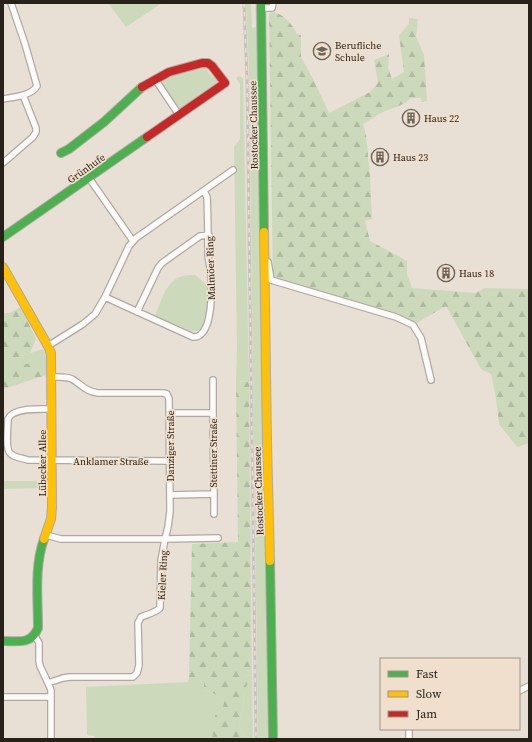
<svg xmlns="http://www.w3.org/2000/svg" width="532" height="742" font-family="'Source Serif 4',serif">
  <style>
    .green { fill: #cdd9bb }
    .forest { fill: url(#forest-firs) }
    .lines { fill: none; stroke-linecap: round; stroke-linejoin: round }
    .street-casing { stroke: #afa9a1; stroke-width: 8 }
    .fast-casing { stroke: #afa9a1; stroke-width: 10 }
    .slow-casing { stroke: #afa9a1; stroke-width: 10 }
    .jam-casing { stroke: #afa9a1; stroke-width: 10 }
    .street { stroke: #fcfaf9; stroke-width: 5.5 }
    .fast { stroke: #4caf50; stroke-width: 8 }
    .slow { stroke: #ffc107; stroke-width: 8 }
    .jam { stroke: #c62828; stroke-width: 8 }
    .rail-casing { stroke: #c4c2c0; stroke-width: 3 }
    .rail { stroke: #f0dfcd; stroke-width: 1.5; stroke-dasharray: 4.5; stroke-linecap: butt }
    .labels { text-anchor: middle; stroke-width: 3.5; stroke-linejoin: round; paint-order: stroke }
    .poi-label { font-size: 10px; fill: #27211a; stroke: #f0dfcd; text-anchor: start }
    .street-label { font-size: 10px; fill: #27211a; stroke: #f0dfcd }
  </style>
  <defs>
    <pattern id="forest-firs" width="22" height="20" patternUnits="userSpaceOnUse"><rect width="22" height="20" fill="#cdd9bb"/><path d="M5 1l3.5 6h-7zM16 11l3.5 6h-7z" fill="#b0baa0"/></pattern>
  </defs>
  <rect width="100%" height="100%" fill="#e8dfd5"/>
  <path class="green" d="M108 3H162L126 27Z
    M246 3H251L252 28 256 27 255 3H257L265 459C261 475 260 480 265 495L268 739H258L250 148 249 71Z
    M201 65 211 67 207 71 213 77 217 74 218 80 211 90 180 111 173 104 161 80 167 74Z
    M239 76 243 78 249 382 236 381 237 347 234 147 240 139V84L236 78Z
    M195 275 206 284 208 290 207 312 202 327 198 331H191L155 316C161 302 166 280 183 276 186 275 191 275 195 275Z
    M43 349 46 355V375L3 389V362Z
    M3 481H44V488L3 489Z
    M252 675 253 739H245L239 727 241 717 243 709 244 690 239 681V677H245Z
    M205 677 204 690 215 694 224 701 223 708 215 715 218 723 213 732 212 739H95L94 736 87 735 86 687 188 682 189 678Z"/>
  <path class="forest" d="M272 12C283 13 293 25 297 34L301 35V57L313 79 329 113 370 92 378 83 374 60 389 54 388 68 392 79 404 72 399 35 409 24V18L418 19 416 37 424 55 427 101 422 102 421 98H411C402 107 390 108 379 114 374 117 369 121 363 124L366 135 370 177 372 219 365 221 370 241 407 261V274L412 288 476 293 484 288 529 289V443L517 447 499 424 496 398 491 374 481 369 446 306 413 325 396 317 273 281 269 14Z
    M21 307 36 339 30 353 3 362V313H9Z
    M46 360V375L3 389V369Z
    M236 381 249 382 252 675 245 677H239V681L247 682V685L244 690 243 709 241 717 239 727 245 739H212L213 732 218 723 215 722V715L223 708 224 701 215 694 204 690V678H189L192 544 238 542Z"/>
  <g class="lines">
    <defs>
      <path id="street" d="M261 8H272L273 3
        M155 79 179 115
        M3 99C14 97 31 96 37 86L25 44 11 3
        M3 163 33 137 36 132V128L23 95
        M89 178 133 241
        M268 262 271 280 396 317 413 325 421 338 431 380
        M105 297 193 337C196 337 199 337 201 334 212 325 212 290 211 277 211 270 209 263 208 256 208 236 208 216 207 197L204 191
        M137 312 158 268 162 263 200 236 209 235
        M48 346 83 324 95 314 105 297 129 246 136 238 233 170
        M52 377C58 377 66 376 72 379 82 385 85 391 98 393H163L167 394 169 399 170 511 168 527 165 539 218 538
        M213 380V413
        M52 409C41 409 13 407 8 419 8 427 5 448 10 453 14 458 23 458 28 460L170 461
        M170 413H213L214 494 170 495
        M214 494V514
        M35 636 39 643V661L40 666 48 683 63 678 70 677H133L137 673 139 665 138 623 141 617C148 614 155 613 160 608L161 561 165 539H61L46 535
        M48 683 51 690V739
        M519 691 529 686
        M3 697H51
        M409 729V739"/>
      <path id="fast" d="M261 3 264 232
        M61 153 69 149 104 122 142 87
        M3 237 147 137
        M270 561 273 739
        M3 641C18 641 31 645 38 628 38 599 34 567 44 539"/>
      <path id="slow" d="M264 232 267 443 270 561
        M3 267 48 346 51 353 52 508 51 519 44 539"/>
      <path id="jam" d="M142 87 169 72 202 63H208L212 66 225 83 147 137"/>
    </defs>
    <use href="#street" class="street-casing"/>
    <use href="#fast" class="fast-casing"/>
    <use href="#slow" class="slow-casing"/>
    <use href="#jam" class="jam-casing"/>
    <use href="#street" class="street"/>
    <use href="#fast" class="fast"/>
    <use href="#slow" class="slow"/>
    <use href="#jam" class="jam"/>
    <defs>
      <path id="rail" d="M244 3 247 79 256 739"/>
    </defs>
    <use href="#rail" class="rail-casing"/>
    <use href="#rail" class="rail"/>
  </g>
  <defs>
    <symbol id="school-ring" viewBox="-11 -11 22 22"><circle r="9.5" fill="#f0dfcd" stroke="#6b645b" stroke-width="1.5"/><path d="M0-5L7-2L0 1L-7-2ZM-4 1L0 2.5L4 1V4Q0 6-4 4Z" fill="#6b645b"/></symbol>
    <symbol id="building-ring" viewBox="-11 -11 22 22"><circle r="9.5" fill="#f0dfcd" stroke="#6b645b" stroke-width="1.5"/><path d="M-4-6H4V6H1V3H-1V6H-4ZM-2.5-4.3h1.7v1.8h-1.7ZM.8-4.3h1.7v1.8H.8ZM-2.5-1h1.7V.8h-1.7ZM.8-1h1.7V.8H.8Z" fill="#6b645b"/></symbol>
  </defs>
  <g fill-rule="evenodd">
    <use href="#school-ring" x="312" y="41" width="20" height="20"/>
    <use href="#building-ring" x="401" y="108" width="20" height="20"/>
    <use href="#building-ring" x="370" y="147" width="20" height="20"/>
    <use href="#building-ring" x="436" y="263" width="20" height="20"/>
  </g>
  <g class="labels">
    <g class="poi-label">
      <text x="335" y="49">Berufliche<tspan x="335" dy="12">Schule</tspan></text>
      <text x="424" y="122">Haus 22</text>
      <text x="393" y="161">Haus 23</text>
      <text x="459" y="277">Haus 18</text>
    </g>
    <g class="street-label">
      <text transform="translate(253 125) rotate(-91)" y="4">Rostocker Chaussee</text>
      <text transform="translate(86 168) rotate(-35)" y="4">Grünhufe</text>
      <text transform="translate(210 268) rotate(-92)" y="4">Malmöer Ring</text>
      <text transform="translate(170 446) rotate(-90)" y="4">Danziger Straße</text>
      <text transform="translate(213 453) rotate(-90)" y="4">Stettiner Straße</text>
      <text x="111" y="465">Anklamer Straße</text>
      <text transform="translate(42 463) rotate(-90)" y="4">Lübecker Allee</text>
      <text transform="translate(258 491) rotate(-92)" y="4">Rostocker Chaussee</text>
      <text transform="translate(162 575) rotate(-87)" y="4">Kieler Ring</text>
    </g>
  </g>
  <rect width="532" height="742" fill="none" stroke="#27211a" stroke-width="8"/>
  <rect x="380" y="658" width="140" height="72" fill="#f0dfcd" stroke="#a09385"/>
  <rect x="388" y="671" width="20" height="6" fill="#4caf50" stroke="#a09385"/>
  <text x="416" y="678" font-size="12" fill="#27211a">Fast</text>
  <rect x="388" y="691" width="20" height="6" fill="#ffc107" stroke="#a09385"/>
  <text x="416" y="698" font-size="12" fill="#27211a">Slow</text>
  <rect x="388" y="711" width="20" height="6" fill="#c62828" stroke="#a09385"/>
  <text x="416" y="718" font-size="12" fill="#27211a">Jam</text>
</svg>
